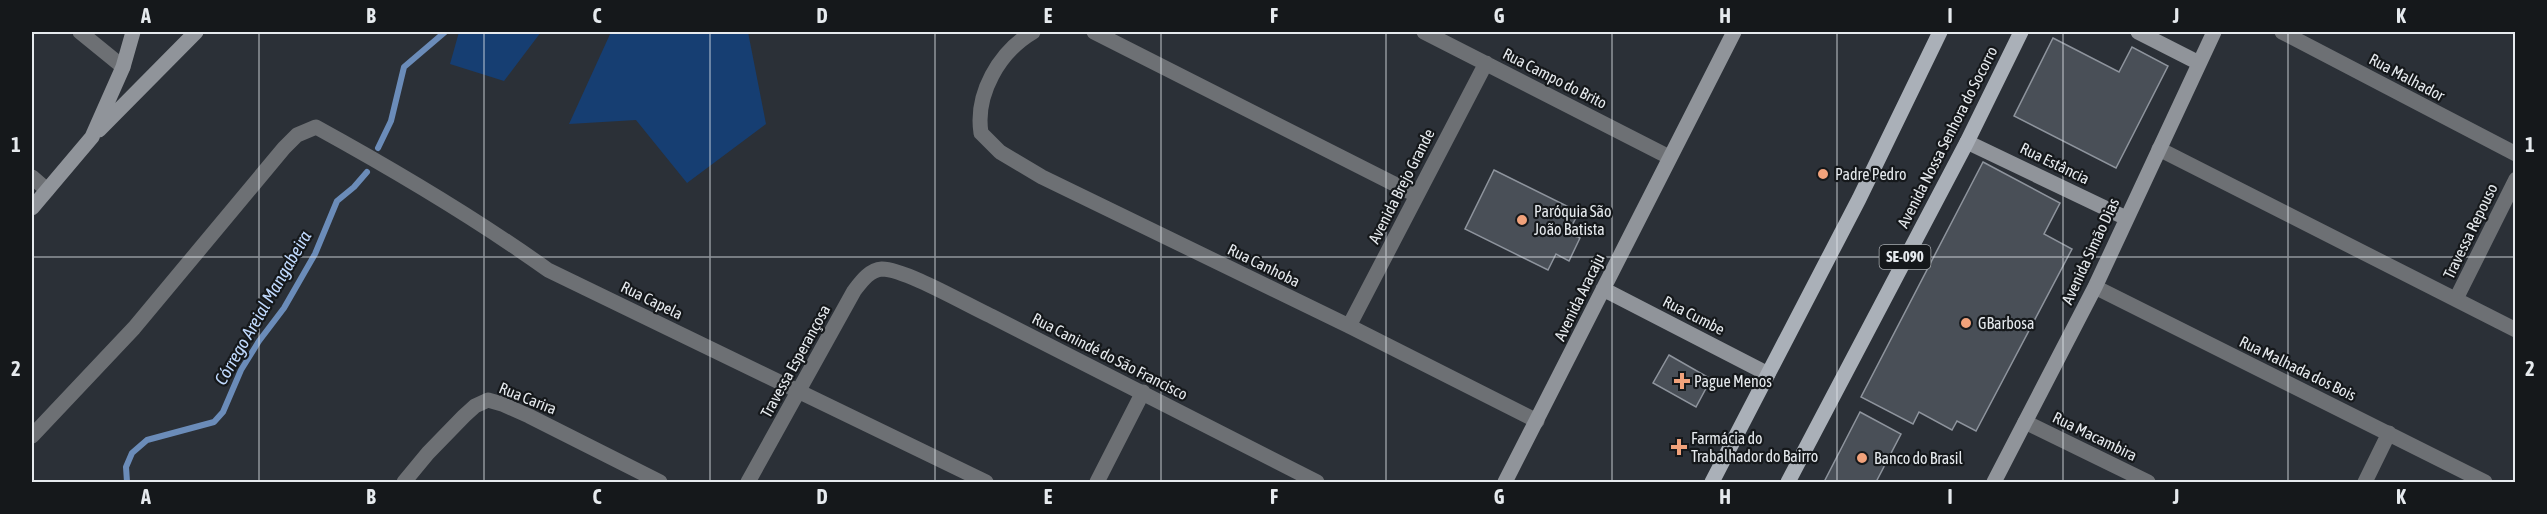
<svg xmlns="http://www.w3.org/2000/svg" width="2547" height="514" font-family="'Asap Condensed',sans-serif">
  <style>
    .green { fill: #163e72 }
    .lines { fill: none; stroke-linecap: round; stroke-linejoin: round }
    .stream { stroke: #6b8cb9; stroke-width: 6 }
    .building { fill: #494f57; stroke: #8e949d; stroke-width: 1.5 }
    .street { stroke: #6d7074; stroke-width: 15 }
    .secondary { stroke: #90949a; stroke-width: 15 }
    .primary { stroke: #aab0b8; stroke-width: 15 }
    .grid { fill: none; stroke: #e6eaee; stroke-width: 1.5; stroke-opacity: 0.55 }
    .poi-dot { fill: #f1a27b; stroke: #15181b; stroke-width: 2 }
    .labels { text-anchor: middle; stroke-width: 4.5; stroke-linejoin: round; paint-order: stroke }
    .shield { fill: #15181b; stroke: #a7abaf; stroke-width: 1.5 }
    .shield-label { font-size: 15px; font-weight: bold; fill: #e6eaee }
    .street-label { font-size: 16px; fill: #e6eaee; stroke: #15181b }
    .poi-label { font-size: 16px; fill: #e6eaee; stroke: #15181b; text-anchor: start }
    .water-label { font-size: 18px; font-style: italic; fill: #c1dafe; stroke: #15181b }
    .neatline { fill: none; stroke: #e6eaee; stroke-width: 2 }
    .grid-label { font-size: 20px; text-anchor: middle; font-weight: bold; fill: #e6eaee }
  </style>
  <rect width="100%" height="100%" fill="#2b3037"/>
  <path class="green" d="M459 32H541L504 81 450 64Z
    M611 32H748L766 124 687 183 636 120 569 124Z"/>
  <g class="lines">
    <path class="stream" d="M378 148 391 121 404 67 445 32
      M127 482 126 467 132 453 147 440 214 422 223 412 241 370 259 341 284 308 315 254 337 201 354 187 367 172"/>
  </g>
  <path class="building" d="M2053 38 2119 72 2132 47 2168 66 2116 168 2014 116Z
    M1983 162 2060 203 2044 234 2072 249 1976 431 1957 421 1952 430 1919 412 1913 424 1861 397Z
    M1494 170 1579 212 1568 233 1580 238 1569 261 1556 254 1548 270 1465 229Z
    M1669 355 1711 379 1696 407 1653 383Z
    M1860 412 1901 434 1876 482H1824Z"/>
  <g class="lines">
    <path class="street" d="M80 32 123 67
      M1033 32C999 52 975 94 981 133L1000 152 1042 177 1349 326 1537 421
      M1094 32 1416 195
      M1424 32 1669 157
      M2282 32 2516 154
      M2159 149 2516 330
      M32 177 47 190
      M2095 287 2485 482
      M2456 299 2516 179
      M1349 326 1486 63
      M2025 422 2148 482
      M32 436 134 328 284 148 297 135 316 127C396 171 474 217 548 270L986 482
      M404 482 428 453 464 416 475 406 488 400 502 404 529 416 660 482
      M748 482 854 291C861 282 869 270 882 269 905 269 967 305 991 316 1100 371 1209 426 1317 482
      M1097 482 1143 392
      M2365 482 2389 433"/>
    <path class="secondary" d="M2138 32 2199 63
      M99 130 196 32
      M1967 142 2126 218
      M32 208 92 137 123 67 133 32
      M1603 289 1768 374
      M1505 482 1734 32
      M1994 482 2095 287 2214 32"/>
    <path class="primary" d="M1712 482 1859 199 1940 32
      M1788 482 1967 142 2021 32"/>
  </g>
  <path class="grid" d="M259 32V482M484 32V482M710 32V482M935 32V482M1161 32V482M1386 32V482M1612 32V482M1837 32V482M2063 32V482M2288 32V482M32 257H2516"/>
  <g class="poi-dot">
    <circle cx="1823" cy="174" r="6"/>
    <circle cx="1522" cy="220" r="6"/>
    <circle cx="1966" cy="323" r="6"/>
    <path d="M1679 372h6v6h6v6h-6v6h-6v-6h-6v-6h6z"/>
    <path d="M1676 438h6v6h6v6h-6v6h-6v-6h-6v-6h6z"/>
    <circle cx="1862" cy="458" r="6"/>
  </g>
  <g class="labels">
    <rect class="shield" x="1879.5" y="245" width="51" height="24" rx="4.5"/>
    <g class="shield-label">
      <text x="1905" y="262">SE-090</text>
    </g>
    <g class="street-label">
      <text transform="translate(2407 77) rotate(28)" y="6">Rua Malhador</text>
      <text transform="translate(1555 78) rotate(27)" y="6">Rua Campo do Brito</text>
      <text transform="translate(1947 137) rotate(-63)" y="6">Avenida Nossa Senhora do Socorro</text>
      <text transform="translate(2055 163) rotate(26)" y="6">Rua Estância</text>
      <text transform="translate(1401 186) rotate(-63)" y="6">Avenida Brejo Grande</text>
      <text transform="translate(2470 231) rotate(-64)" y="6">Travessa Repouso</text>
      <text transform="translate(2090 251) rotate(-65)" y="6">Avenida Simão Dias</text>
      <text transform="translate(1264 265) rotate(26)" y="6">Rua Canhoba</text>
      <text transform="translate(1579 297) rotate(-64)" y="6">Avenida Aracaju</text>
      <text transform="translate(652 300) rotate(26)" y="6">Rua Capela</text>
      <text transform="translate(1694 315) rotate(27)" y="6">Rua Cumbe</text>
      <text transform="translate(1110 356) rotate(27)" y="6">Rua Canindé do São Francisco</text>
      <text transform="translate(795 361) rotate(-61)" y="6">Travessa Esperançosa</text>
      <text transform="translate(2298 368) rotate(26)" y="6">Rua Malhada dos Bois</text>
      <text transform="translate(528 398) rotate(22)" y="6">Rua Carira</text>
      <text transform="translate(2095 436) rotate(26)" y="6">Rua Macambira</text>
    </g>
    <g class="poi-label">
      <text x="1835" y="180">Padre Pedro</text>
      <text x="1534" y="217">Paróquia São<tspan x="1534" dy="18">João Batista</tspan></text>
      <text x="1978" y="329">GBarbosa</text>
      <text x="1694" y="387">Pague Menos</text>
      <text x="1691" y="444">Farmácia do<tspan x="1691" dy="18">Trabalhador do Bairro</tspan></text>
      <text x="1874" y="464">Banco do Brasil</text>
    </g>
    <g class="water-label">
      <text transform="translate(263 308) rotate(-60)" y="6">Córrego Areial Mangabeira</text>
    </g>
  </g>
  <rect width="2547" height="514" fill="none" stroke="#15181b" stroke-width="66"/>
  <rect x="33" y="33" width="2481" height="448" class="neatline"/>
  <g class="grid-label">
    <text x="146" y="23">A</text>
    <text x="371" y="23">B</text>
    <text x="597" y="23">C</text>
    <text x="822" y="23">D</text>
    <text x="1048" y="23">E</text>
    <text x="1274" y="23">F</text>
    <text x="1499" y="23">G</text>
    <text x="1725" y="23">H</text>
    <text x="1950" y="23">I</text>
    <text x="2176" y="23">J</text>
    <text x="2401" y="23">K</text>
    <text x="16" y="152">1</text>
    <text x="2530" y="152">1</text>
    <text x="16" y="376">2</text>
    <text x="2530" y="376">2</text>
    <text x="146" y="504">A</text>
    <text x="371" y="504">B</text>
    <text x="597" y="504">C</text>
    <text x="822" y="504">D</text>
    <text x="1048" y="504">E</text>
    <text x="1274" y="504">F</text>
    <text x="1499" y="504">G</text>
    <text x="1725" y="504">H</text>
    <text x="1950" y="504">I</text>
    <text x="2176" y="504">J</text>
    <text x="2401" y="504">K</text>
  </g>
</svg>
